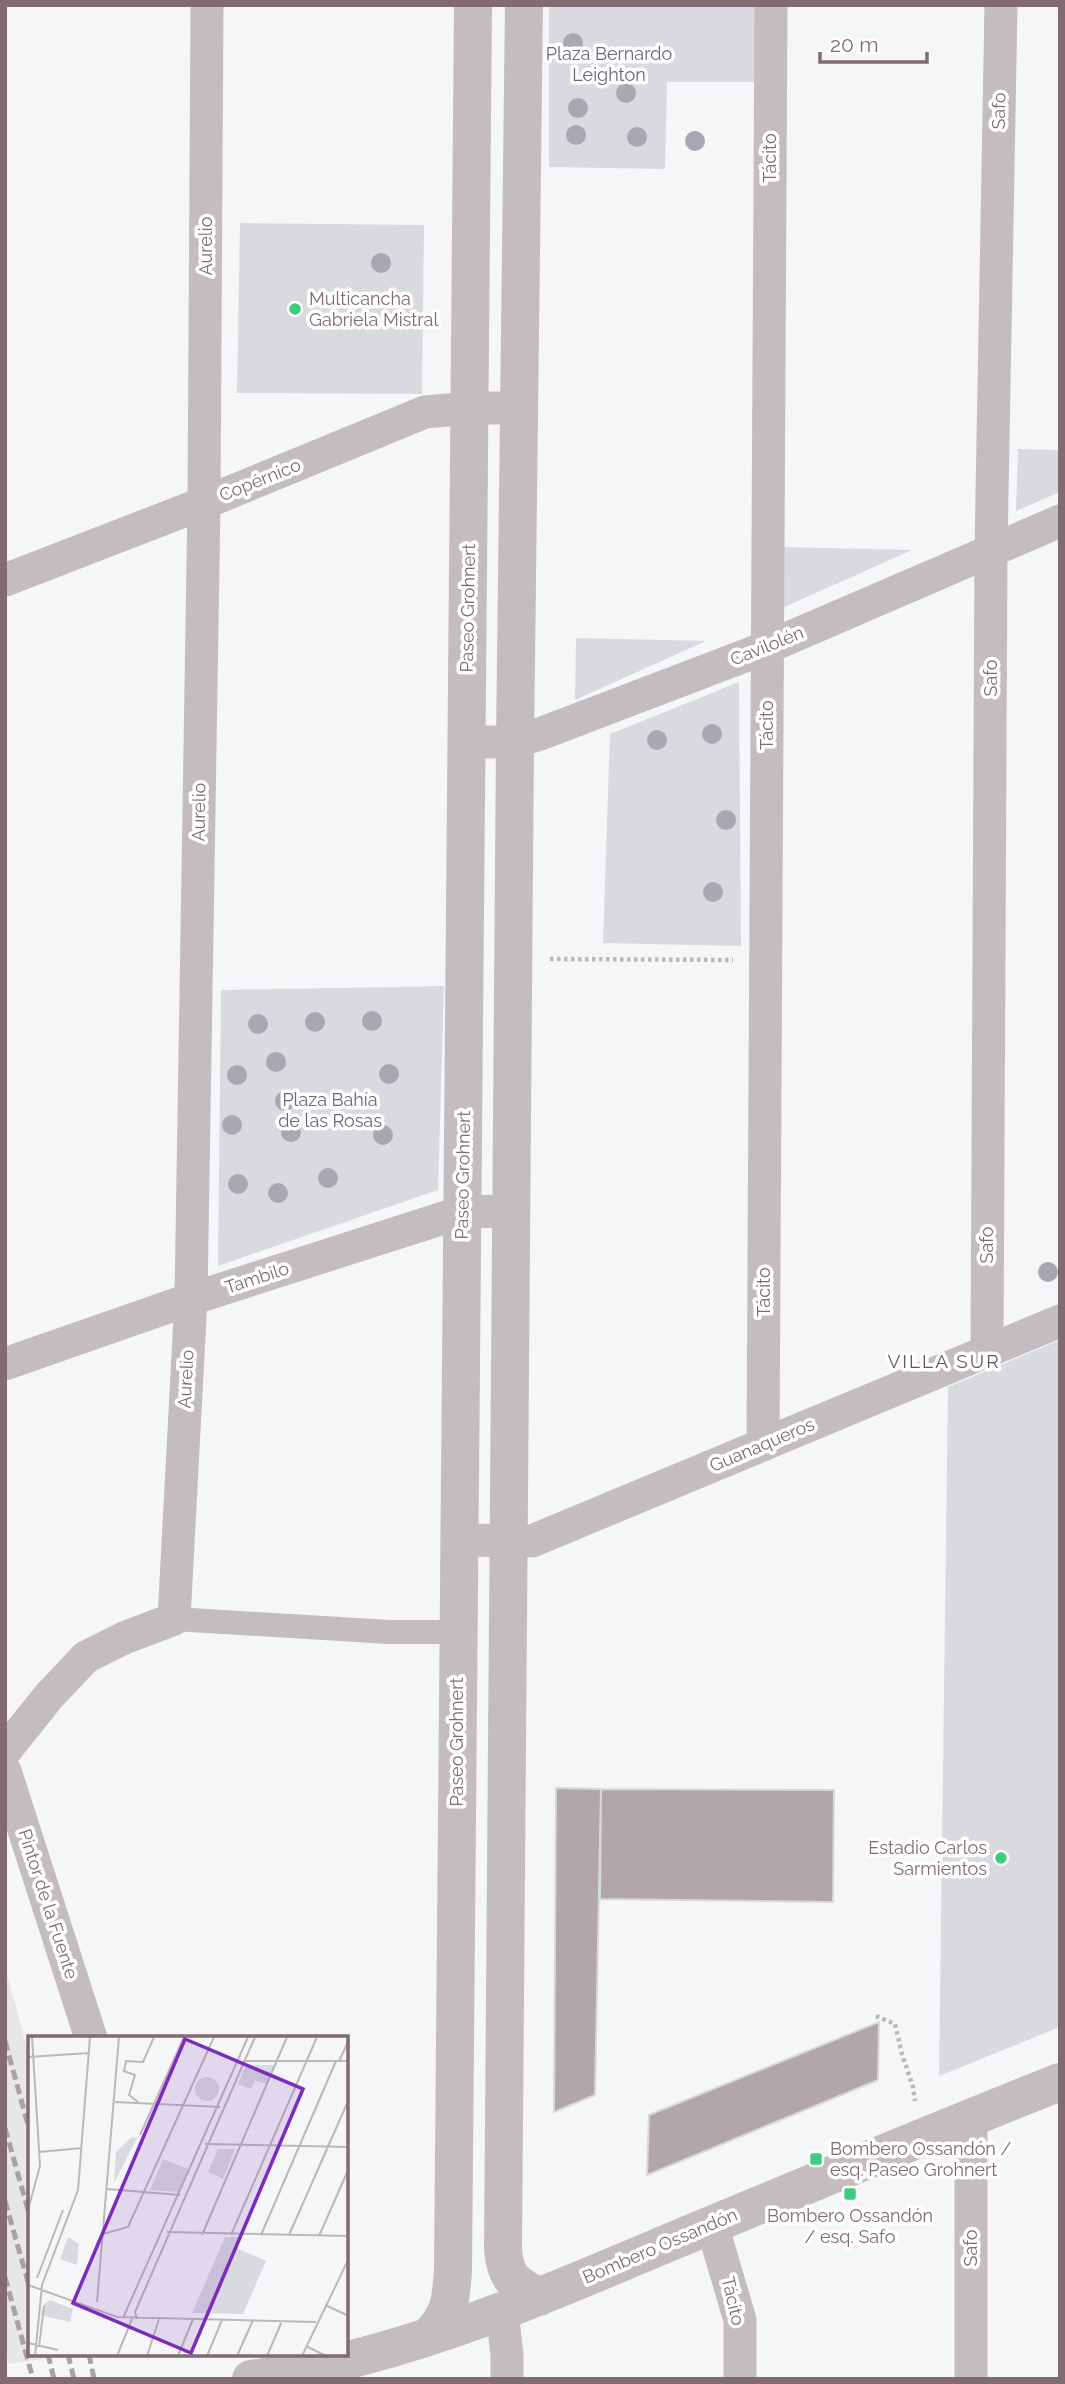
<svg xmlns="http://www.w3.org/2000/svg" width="1065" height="2384" font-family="Raleway,sans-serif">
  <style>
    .built { fill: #e8e7e8 }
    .green { fill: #d9dae0 }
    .building { fill: #b3a6ab; stroke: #d7d8d9; stroke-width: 2 }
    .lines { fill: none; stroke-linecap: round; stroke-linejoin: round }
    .path { stroke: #bcb7b9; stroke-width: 4.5; stroke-dasharray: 3.5 3.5; stroke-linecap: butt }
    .pedestrian { stroke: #c4bdbf; stroke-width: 24 }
    .minor { stroke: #c4bdbf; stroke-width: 33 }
    .tertiary { stroke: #c4bdbf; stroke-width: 38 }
    .rail { stroke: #aba1a4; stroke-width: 5; stroke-dasharray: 10 5; stroke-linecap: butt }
    .tree { fill: #a7a8b2 }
    .poi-dot { fill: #3ecd7d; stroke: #fff; stroke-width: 2.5 }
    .labels { text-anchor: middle; stroke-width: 7; stroke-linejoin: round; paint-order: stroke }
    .park-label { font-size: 18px; fill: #68687a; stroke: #fff }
    .street-label { font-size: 18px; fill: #826a72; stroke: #fff }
    .poi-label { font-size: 18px; fill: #826a72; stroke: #fff; text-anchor: start }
    .neighbourhood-label { font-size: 19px; letter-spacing: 2px; fill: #68575d; stroke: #fff }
    .inset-road { fill: none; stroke: #c0b6ba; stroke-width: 2 }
    .view { fill: #7b2cbf; fill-opacity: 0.15; stroke: #7b2cbf; stroke-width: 3.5 }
    .inset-edge { fill: none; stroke: #826a72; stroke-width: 3.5 }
  </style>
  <rect width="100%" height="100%" fill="#f5f6f7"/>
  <path class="built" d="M5 1967 30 2059V2354H75L9 2364 5 2351Z"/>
  <path class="green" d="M549 5H769V82H667L665 169 549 167Z
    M240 223 424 225 422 394 237 393Z
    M1018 449 1060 450V492L1016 511Z
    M782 547 912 550 780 609Z
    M576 638 706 641 575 700Z
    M739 682 741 946 603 943 610 734Z
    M444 986 438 1190 218 1266 221 990Z
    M1060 1340V2027L939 2076 948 1387Z"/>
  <path class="building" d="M556 1788 601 1789 595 2095 554 2112Z
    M601 1789 834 1790 833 1902 600 1899Z
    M879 2022 878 2080 647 2175 649 2115Z"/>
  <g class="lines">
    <path class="path" d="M550 959 733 960
      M876 2016 895 2024 902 2054 913 2087 915 2101"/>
    <path class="pedestrian" d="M174 1619 389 1632H458"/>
    <path class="minor" d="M5 580 204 503 425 412 470 408H520
      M467 742H515L540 734 768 647 1060 521
      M987 1351 991 550 1001 5
      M5 1364 191 1299 462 1212 513 1211
      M763 1445 771 5
      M459 1540 532 1541 1060 1321
      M5 1751 49 1696 86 1657 124 1638 174 1619 191 1299 204 503 207 5
      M5 1771 91 2038
      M971 2117V2379
      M712 2225 740 2320V2379
      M502 2311 507 2355V2379"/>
    <path class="tertiary" d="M524 5 515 742 503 2248C505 2279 514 2283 539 2297
      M428 2337C450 2315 451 2301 453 2270L473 5
      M251 2379C397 2359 533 2300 668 2243 798 2189 928 2134 1060 2082"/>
    <path class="rail" d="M5 2041 30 2132
      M5 2128 30 2217
      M5 2201 30 2289
      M5 2277 33 2379
      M48 2354 54 2379
      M68 2354 74 2379
      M89 2354 94 2379"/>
  </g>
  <g class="tree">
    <circle cx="573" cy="43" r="10"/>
    <circle cx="626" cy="93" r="10"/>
    <circle cx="578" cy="108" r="10"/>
    <circle cx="576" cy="135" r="10"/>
    <circle cx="637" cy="137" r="10"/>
    <circle cx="695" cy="141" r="10"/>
    <circle cx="381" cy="263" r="10"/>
    <circle cx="712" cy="734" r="10"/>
    <circle cx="657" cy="740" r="10"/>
    <circle cx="726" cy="820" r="10"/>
    <circle cx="713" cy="892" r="10"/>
    <circle cx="372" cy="1021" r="10"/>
    <circle cx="315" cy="1022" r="10"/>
    <circle cx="258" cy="1024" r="10"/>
    <circle cx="276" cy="1062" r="10"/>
    <circle cx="389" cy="1074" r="10"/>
    <circle cx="237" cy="1075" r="10"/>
    <circle cx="285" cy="1101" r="10"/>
    <circle cx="232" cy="1125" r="10"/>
    <circle cx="291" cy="1132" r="10"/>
    <circle cx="383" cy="1135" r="10"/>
    <circle cx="328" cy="1178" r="10"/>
    <circle cx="238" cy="1184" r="10"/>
    <circle cx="278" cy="1193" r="10"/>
    <circle cx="1048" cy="1272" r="10"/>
  </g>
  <g class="poi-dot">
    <circle cx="295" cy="309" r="7"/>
    <circle cx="1001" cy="1858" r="7"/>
    <rect x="809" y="2152" width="14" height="14" rx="3.5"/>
    <rect x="843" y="2187" width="14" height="14" rx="3.5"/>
  </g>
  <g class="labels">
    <g class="park-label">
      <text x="609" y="60">Plaza Bernardo<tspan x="609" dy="21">Leighton</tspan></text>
      <text x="330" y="1106">Plaza Bahía<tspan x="330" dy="21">de las Rosas</tspan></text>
    </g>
    <g class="street-label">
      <text transform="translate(999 111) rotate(-89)" y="6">Safo</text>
      <text transform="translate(770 158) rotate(-90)" y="6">Tácito</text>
      <text transform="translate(206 246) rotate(-90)" y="6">Aurelio</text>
      <text transform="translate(260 480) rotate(-22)" y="6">Copérnico</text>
      <text transform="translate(468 608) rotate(-89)" y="6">Paseo Grohnert</text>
      <text transform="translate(767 646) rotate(-22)" y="6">Cavilolén</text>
      <text transform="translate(991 678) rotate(-90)" y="6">Safo</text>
      <text transform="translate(767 725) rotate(-90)" y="6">Tácito</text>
      <text transform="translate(199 812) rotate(-89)" y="6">Aurelio</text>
      <text transform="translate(463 1175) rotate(-89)" y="6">Paseo Grohnert</text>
      <text transform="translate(987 1245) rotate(-90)" y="6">Safo</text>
      <text transform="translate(257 1278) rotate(-18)" y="6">Tambilo</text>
      <text transform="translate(764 1292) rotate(-90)" y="6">Tácito</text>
      <text transform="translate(186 1379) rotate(-87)" y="6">Aurelio</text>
      <text transform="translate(762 1445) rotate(-23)" y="6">Guanaqueros</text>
      <text transform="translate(457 1742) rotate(-90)" y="6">Paseo Grohnert</text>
      <text transform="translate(48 1904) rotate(72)" y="6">Pintor de la Fuente</text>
      <text transform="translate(660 2246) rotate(-23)" y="6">Bombero Ossandón</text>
      <text transform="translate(971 2248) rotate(-90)" y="6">Safo</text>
      <text transform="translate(733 2301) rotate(77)" y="6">Tácito</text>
    </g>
    <g class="poi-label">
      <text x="309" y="305">Multicancha<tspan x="309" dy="21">Gabriela Mistral</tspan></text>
      <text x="987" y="1854" text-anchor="end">Estadio Carlos<tspan x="987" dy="21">Sarmientos</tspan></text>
      <text x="830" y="2155">Bombero Ossandón /<tspan x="830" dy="21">esq. Paseo Grohnert</tspan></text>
      <text x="850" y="2222" text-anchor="middle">Bombero Ossandón<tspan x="850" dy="21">/ esq. Safo</tspan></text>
    </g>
    <g class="neighbourhood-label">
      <text x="944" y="1368">VILLA SUR</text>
    </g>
  </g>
  <g transform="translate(28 2036)">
    <rect width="320" height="320" fill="#f5f6f7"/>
    <path d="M218 29H247L238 48 227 44 223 53 210 48ZM167 53a12 12 0 1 1 24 0a12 12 0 1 1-24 0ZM104 101 109 102 86 147 88 116ZM190 113H207L195 143 180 136ZM135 123 160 133 150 156 122 154ZM40 201 51 208 49 229 32 223ZM197 201H213L208 212 238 225 215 278 164 277ZM22 264 45 273 42 286 13 279 16 268Z" fill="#d9dae0"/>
    <path class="inset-road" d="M0 21 61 17M215 25H321M311 25 321 4M87 66 192 71M110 66 101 59 107 39 96 35 98 25 115 26 126 1M112 99 156 1M177 108 321 111M11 116 54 112M79 153 152 159M0 174 12 130 4 1M139 196 321 200M75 198 100 191 186 1M174 199 259 1M203 199 289 1M233 199 308 25M261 199 321 63M291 200 321 132M9 242 35 174M0 249 89 281 288 286M69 266 91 1M297 269 321 280M95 282 220 1M109 283 107 276 227 1M0 307 30 314M278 310 298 320M11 311 16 270M7 320 14 249 50 154 62 1M89 320 104 283M119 320 131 283M150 320 165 283M179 320 194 284M209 320 225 284M239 320 254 285M274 320 321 222"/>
    <path class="view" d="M157 3 275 53 163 317 45 267Z"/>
    <rect width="320" height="320" class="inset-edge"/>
  </g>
  <rect width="1065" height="2384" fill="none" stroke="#826a72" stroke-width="14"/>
  <path d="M820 52v10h107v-10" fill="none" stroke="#826a72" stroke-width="3.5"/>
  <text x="830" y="52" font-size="21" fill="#826a72" stroke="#ffffff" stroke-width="5" paint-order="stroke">20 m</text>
</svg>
